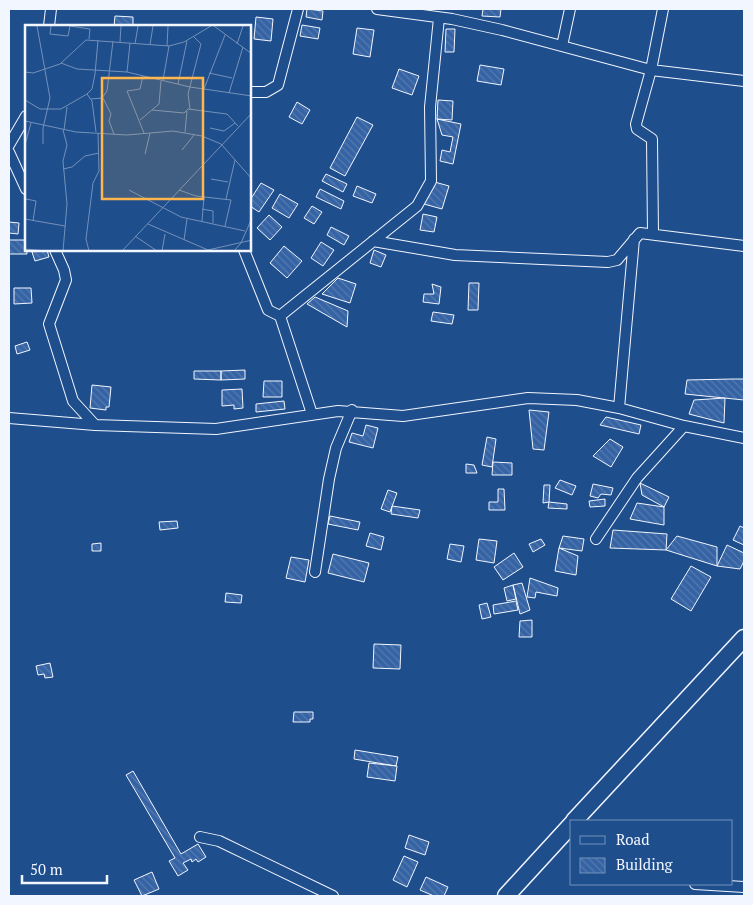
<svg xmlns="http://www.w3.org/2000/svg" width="753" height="905" font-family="'PT Serif',serif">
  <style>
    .building { fill: url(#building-back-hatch); stroke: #f2f6ff }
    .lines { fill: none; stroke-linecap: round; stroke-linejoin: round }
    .street-casing { stroke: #f2f6ff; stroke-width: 12 }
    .primary-casing { stroke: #f2f6ff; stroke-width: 19 }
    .street { stroke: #1f4e8c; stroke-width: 10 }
    .primary { stroke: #1f4e8c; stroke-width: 16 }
    .inset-road { fill: none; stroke: #7391ba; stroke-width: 1 }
    .view { fill: #ffb74d; fill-opacity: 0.15; stroke: #ffb74d; stroke-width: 2.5 }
    .inset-edge { fill: none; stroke: #f2f6ff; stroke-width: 2.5 }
  </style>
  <defs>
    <pattern id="building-back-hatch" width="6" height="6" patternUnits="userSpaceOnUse" patternTransform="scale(1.25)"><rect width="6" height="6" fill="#3563a3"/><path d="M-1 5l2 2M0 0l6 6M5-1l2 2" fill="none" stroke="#537ab1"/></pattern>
  </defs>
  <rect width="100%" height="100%" fill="#1f4e8c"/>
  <path class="building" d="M307 9 323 11 322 20 306 17Z
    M483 9H501L500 17 482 16Z
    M115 16 133 17V26H114Z
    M256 17 273 19 271 41 254 39Z
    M302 25 320 28 318 39 300 36Z
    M357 28 374 30 370 57 353 54Z
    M446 29H455L454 52H445Z
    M480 65 504 69 501 85 477 81Z
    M399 69 419 76 412 95 392 88Z
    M438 100 453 101 452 120 437 119Z
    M297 102 310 110 302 124 289 117Z
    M357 117 373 125 345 176 330 168Z
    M437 119 461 124 453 164 440 161 442 150 450 152 453 137 442 135Z
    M326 174 347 184 343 192 322 181Z
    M431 181 449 186 442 209 424 204Z
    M261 183 274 190 259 212 250 206V200Z
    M357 186 376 194 372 203 353 196Z
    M320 189 344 201 341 209 316 197Z
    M280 194 298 204 289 218 272 208Z
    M312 206 322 212 314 224 304 218Z
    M423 214 437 217 434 232 420 230Z
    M269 215 282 227 270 240 257 228Z
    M9 222 19 223 18 234 9 233Z
    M331 227 349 236 344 245 327 235Z
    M9 240H26L27 254H9Z
    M321 242 334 250 323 266 311 258Z
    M284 246 302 261 287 278 270 263Z
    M40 250H47L49 257 35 261 32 252Z
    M374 250 386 255 381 267 370 263Z
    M338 278 356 284 350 303 322 294Z
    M469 283H479L478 310H468Z
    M432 284 441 287 439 304 423 302 424 294H434Z
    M14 288H31L32 303 14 304Z
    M315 297 348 311 347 327 307 304Z
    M433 312 454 315 452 324 431 321Z
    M27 342 30 350 17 354 15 346Z
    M245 370V379L221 380V371Z
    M194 371H221V380L194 379Z
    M733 379H744V400L685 394 687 380Z
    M264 381H282V397H263Z
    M92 385 111 387 109 407H106V410L90 408Z
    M242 389 243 408 234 409V405L222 406V390Z
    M725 398 724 423 689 414 694 400Z
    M284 401 285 409 256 412V404Z
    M529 410 549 412 544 450 533 449Z
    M606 417 641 425 639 434 600 425Z
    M366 425 378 428 373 448 349 442 352 433 363 436Z
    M487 437 496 439 492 467 482 465Z
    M610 439 623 447 611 467 593 456Z
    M493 462 512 463V475H492Z
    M466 464 474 465 477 473H466Z
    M560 480 576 486 572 495 555 488Z
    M640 483 669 497 664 507 642 495Z
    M593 484 613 488 611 495 601 494 598 498 590 496Z
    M544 485H550L549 502 543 503Z
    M498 489H504L505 510H489V502H498Z
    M388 490 397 493 390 512 381 509Z
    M605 499V506L590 507 589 501Z
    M549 502 567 504V509L548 508Z
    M637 503 664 507V525L630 519Z
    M392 506 420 510 418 518 391 514Z
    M330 516 360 522 358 530 328 524Z
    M177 521 178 528 160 530 159 522Z
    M740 526 744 528V545L733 540Z
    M613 530 667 534 666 550 610 548Z
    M370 533 384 537 381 550 366 546Z
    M563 536 584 539 582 551 559 548Z
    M677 536 717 547V566L666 550Z
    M479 539 497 541 494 563 476 560Z
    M541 539 545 545 533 552 529 544Z
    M101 543V551H92V544Z
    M450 544 464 546 461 562 447 559Z
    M727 545 744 553V561L740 569 717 566Z
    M559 548 578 556 576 575 555 571Z
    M514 553 523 567 503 580 494 567Z
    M333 554 369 563 364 582 328 573Z
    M291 557 309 560 305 582 286 578Z
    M691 566 711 577 691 611 671 599Z
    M530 578 558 588 557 596 536 592 535 598 527 597Z
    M522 583 530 610 520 614 513 585Z
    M513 585 516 599 507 601 504 588Z
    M226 593 242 595 241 603 225 602Z
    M516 601 518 610 494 614 493 605Z
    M487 603 491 617 482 619 479 605Z
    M532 620V637H519L520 621Z
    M374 644 401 645 400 669 373 668Z
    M50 663 53 677 45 678 44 674 38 675 36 666Z
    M294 712H313V719H310V722H293Z
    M355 750 398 757 396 766 354 759Z
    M369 763 397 766 395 781 367 777Z
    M133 771 181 854 198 844 206 857 198 862 196 859 192 862 191 859 183 863 188 870 178 876 169 861 175 858 126 775Z
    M409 835 429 842 425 855 405 848Z
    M404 856 418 862 407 887 393 880Z
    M152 872 159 889 142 896 134 880Z
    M426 877 448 887 444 896H434L420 890Z"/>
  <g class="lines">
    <defs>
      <path id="street" d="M377 9 452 19 502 30 651 70 744 81
        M49 26 51 9
        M562 46 570 9
        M250 92H266L278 85 298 9
        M9 145 26 116
        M9 152 26 189
        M653 234 652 139 637 129 636 124 651 70 663 9
        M373 241 455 255 608 262 617 260 640 233 744 246
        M55 250 64 270 66 280 49 324 73 401 95 425
        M244 250 268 310 280 316 417 206 431 181 430 107 439 18
        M280 316 312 414
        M619 408 634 239
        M9 418 95 425 216 429 338 411 403 416 528 398 577 400 619 408 684 426 744 438
        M596 539 637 478 684 426
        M315 572 329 479 336 448 352 410
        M200 837 219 841 333 896
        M695 884 744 887"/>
      <path id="primary" d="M574 821 744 638
        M506 896 572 824"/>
    </defs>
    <use href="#street" class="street-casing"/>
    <use href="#primary" class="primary-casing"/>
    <use href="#street" class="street"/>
    <use href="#primary" class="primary"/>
  </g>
  <g transform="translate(25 25)">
    <rect width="226" height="226" fill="#1f4e8c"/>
    <path class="inset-road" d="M12 1 25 73 18 103V119M26 1 25 9 43 11 45 1M45 1 65 4 64 14M189 1 227 29M95 17 96 1M110 19 113 1M212 19 218 1M125 20 128 1M142 21 143 1M36 38 52 44 102 47 165 62 227 71M0 47 8 48 35 39 61 15 144 21 159 17 186 1M102 47 105 18M184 48 207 53M118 51 115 64 102 66 119 108M138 55 144 21M153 59 162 16M179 64 200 10M204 68 218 22M62 69 67 76 71 107M78 73 86 89 84 96 89 109M66 74 77 73 82 66 88 16M0 75 15 84H36L62 69 67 64 70 49 73 15M165 84 163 69 176 19 169 12M127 85 159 88 163 84 202 89 213 101M115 95 134 79 136 56M0 96 51 107 102 110 148 106 177 111 196 119 227 154M185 103 199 106 210 98M38 105 42 120 38 136 42 179 38 226M39 105 42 82M160 107 162 86M0 120 6 98M0 124V147M157 125 169 110M120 129 125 108M38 144 47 142 60 131 74 128M186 154 203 157M104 165 156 192 220 206M154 165 171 171 206 175 200 201M1 174 11 176 8 196M201 174 210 135M177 184 188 186V198M0 194 40 201M177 196 179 172M123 199 183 225 227 215M110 211 132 226M159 215 162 194M0 224 21 226M64 226 61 214 68 158 74 146 73 108M97 226 227 88M137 226 140 209M209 226 216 218 227 193"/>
    <path class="view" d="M77 53H178V174H77Z"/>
    <rect width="226" height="226" class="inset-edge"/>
  </g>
  <rect width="753" height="905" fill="none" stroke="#f2f6ff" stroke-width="20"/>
  <rect x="570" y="820" width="162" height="65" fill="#1f4e8c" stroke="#7391ba"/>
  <rect x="580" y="836" width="25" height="8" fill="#1f4e8c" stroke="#7391ba"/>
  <text x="616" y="845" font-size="15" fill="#f2f6ff">Road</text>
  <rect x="580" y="858" width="25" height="15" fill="url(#building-back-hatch)" stroke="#7391ba"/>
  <text x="616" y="870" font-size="15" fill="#f2f6ff">Building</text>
  <path d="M22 875v8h85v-8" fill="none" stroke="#f2f6ff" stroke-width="2.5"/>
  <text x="30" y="875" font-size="15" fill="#f2f6ff" stroke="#1f4e8c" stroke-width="4" paint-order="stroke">50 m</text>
</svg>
